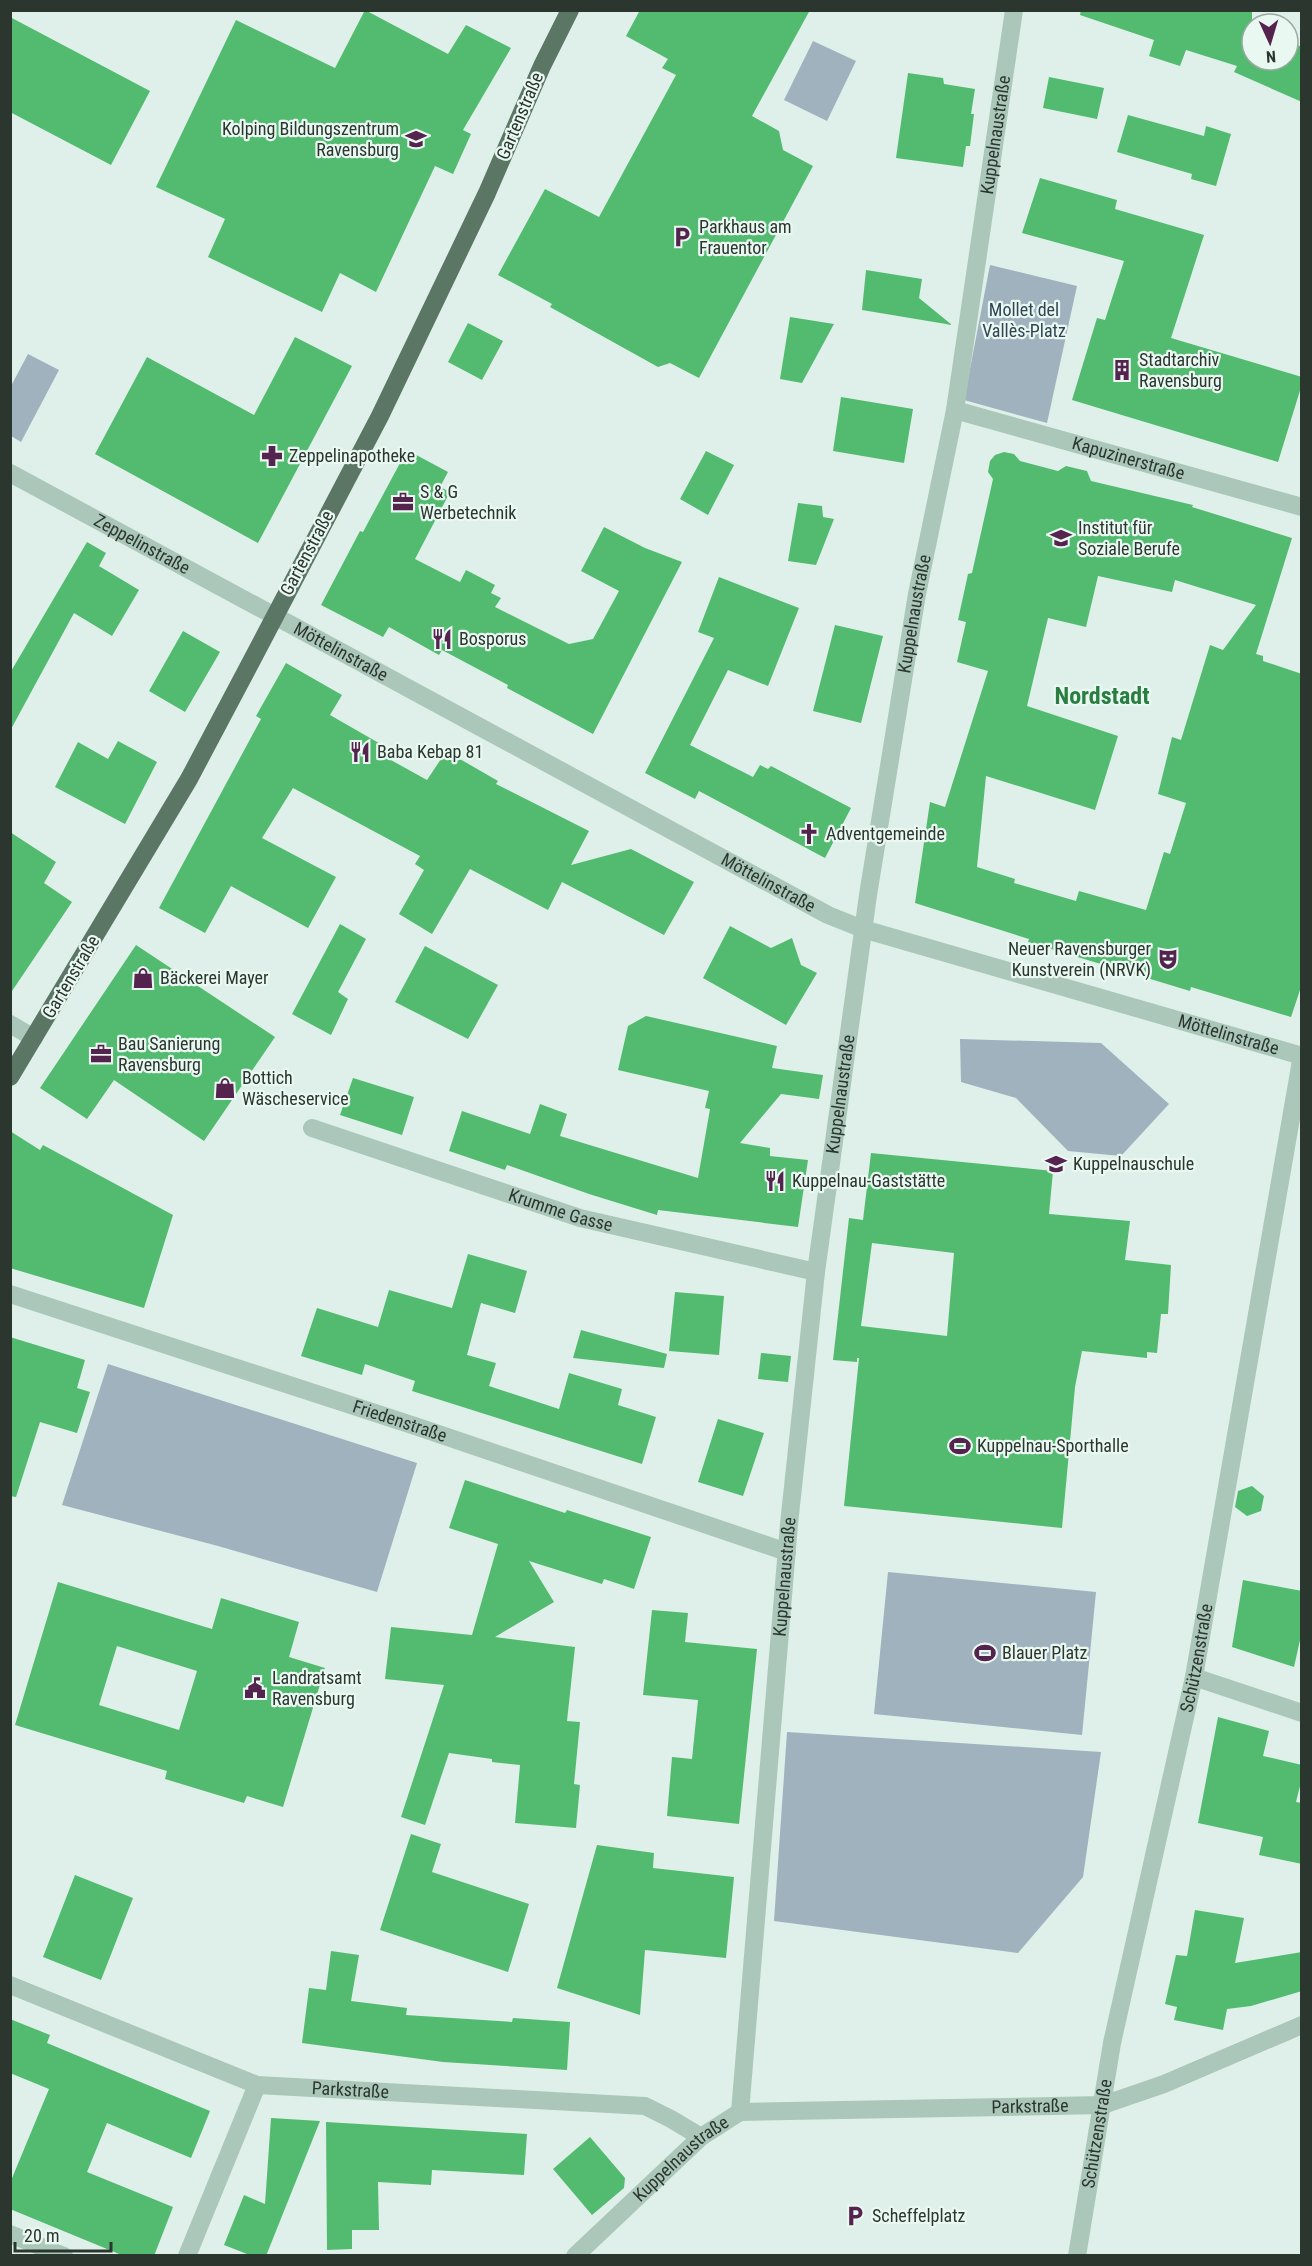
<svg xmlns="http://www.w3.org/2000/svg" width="1312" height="2266" font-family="'Roboto Condensed',sans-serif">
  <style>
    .green { fill: #9fb2be }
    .building { fill: #52bb70; fill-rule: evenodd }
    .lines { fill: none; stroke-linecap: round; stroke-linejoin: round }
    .minor { stroke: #abc7b9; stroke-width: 18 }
    .major { stroke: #5c7666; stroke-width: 18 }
    .labels { text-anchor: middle; stroke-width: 4.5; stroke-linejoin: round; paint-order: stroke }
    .street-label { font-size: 18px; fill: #2a362e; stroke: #eaf8f2 }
    .poi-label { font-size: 18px; fill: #2a362e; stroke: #eaf8f2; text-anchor: start }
    .park-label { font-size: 18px; fill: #304452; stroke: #eaf8f2 }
    .district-label { font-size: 24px; font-weight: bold; fill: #2a7e41; stroke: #eaf8f2 }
  </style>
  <rect width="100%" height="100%" fill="#def0e9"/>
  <path class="green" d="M813 41 856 61 827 121 784 100Z
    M990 265 1077 286 1047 423 964 400Z
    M28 354 59 370 21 442 11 436V386Z
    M960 1039 1101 1043 1169 1104 1121 1156 1068 1151 1016 1098 961 1082Z
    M108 1364 417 1463 377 1592 218 1546 62 1505Z
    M888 1572 1096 1592 1082 1735 874 1714Z
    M787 1732 1101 1752 1083 1877 1018 1953 774 1921Z"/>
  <path class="building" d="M365 10 448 54 466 25 511 48 463 130 471 134 453 174 435 166 376 292 340 273 322 312 208 257 225 219 156 187 236 20 335 68Z
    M640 10H810L752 116 779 131 783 150 813 166 699 378 670 363 658 367 550 307 552 304 498 275 545 189 599 217 676 75 662 68 668 59 626 36Z
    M1081 10H1252V60H1288V41L1302 47V102L1234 72 1237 66 1186 50 1180 66 1149 56 1154 40 1080 15Z
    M10 17 150 91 111 165 10 112Z
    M908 73 943 78 944 84 975 89 971 114H974L970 146H966L963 167 896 158Z
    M1049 77 1104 88 1097 119 1043 108Z
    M1128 115 1204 136 1206 126 1231 134 1216 186 1191 179 1192 174 1117 152Z
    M1040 178 1117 200 1115 209 1204 235 1171 338 1302 377V384L1278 462 1072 400 1097 318 1105 320 1124 261 1022 233Z
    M866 270 922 279 919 298 952 325 862 310Z
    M790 317 834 324 802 383 780 379Z
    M468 323 503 341 482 380 448 362Z
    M295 337 352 366 258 543 95 454 147 357 254 415Z
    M841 397 913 409 904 463 833 451Z
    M407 450 448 472 440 487 450 492 415 559 460 582 466 570 495 585 491 593 501 598 495 607 569 644 593 639 619 591 581 571 604 527 645 548 682 562 593 734 507 688 508 685 442 650 439 655 389 627 383 637 321 605 360 531 363 532Z
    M706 451 734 465 708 515 680 499Z
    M1004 452 1014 454 1020 461 1058 471 1066 466 1087 471 1091 481 1193 505 1192 507 1292 538 1256 654 1263 656V661L1302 674V984L1291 1017 1191 987 1190 991 1028 942 1029 939 915 903 930 802 945 807 988 671 957 662 966 622 958 620 968 574 972 573 993 479 988 472 990 461 995 455ZM1098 576 1172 592 1175 580 1256 605 1223 650 1210 645 1181 740 1172 737 1158 794 1186 803 1170 854 1164 852 1146 910 1079 891 1076 901 1014 883 1015 879 977 867 986 776 1095 810 1118 736 1027 706 1048 618 1086 627Z
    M798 503 822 506 823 517 834 519 816 565 788 561Z
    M87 542 106 553 99 566 139 590 112 636 74 613 10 731V673Z
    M719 577 799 608 768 686 728 670 690 745 753 777 760 765 768 769 771 766 851 808 825 858 699 791 695 799 645 773 714 638 698 632Z
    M835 625 883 636 861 723 813 711Z
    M183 631 220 652 185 712 149 691Z
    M286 663 342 695 330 715 384 746 380 754 427 780 443 756 453 755 498 781 496 784 589 831 571 865 631 849 694 882 664 935 562 882 548 910 470 869 432 934 399 914 424 870 415 864 420 856 293 788 262 838 336 877 308 928 231 886 205 933 159 908 261 719 256 716Z
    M118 741 157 762 125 824 55 787 78 742 108 759Z
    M10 832 56 862 44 883 72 902 10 994Z
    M340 924 366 939 338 992 348 999 331 1035 292 1014Z
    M730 926 771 948 792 938 801 965 817 973 786 1025 703 978Z
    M136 945 275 1037 204 1141 114 1080 87 1119 40 1088Z
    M425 946 498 985 468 1039 395 1002Z
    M646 1016 777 1046 772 1068 823 1075 819 1099 781 1094 740 1143 770 1148V1156L808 1160 798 1227 658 1210 657 1215 589 1194 507 1165 505 1170 449 1151 462 1111 530 1134 540 1104 567 1114 560 1136 698 1178 710 1109 705 1108 709 1091 618 1070 628 1026Z
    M353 1078 414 1097 402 1135 340 1115Z
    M10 1131 40 1150 43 1145 173 1215 144 1308 10 1268Z
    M871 1153 1053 1171 1049 1214 1130 1221 1125 1260 1171 1265 1168 1314H1161L1157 1353 1147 1352V1358L1082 1351 1075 1387 1062 1528 844 1506 859 1358H857V1362L833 1360 849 1218 863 1220ZM872 1243 954 1253 947 1336 861 1326Z
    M468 1254 527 1271 515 1313 481 1303 467 1355 496 1363 489 1386 559 1409 569 1373 622 1389 618 1405 656 1417 642 1464 412 1391 415 1381 365 1364 362 1375 301 1356 317 1308 378 1327 389 1290 452 1308Z
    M675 1292 724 1296 719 1355 669 1351Z
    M581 1330 667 1354 664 1368 573 1358Z
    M10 1337 85 1360 77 1388 90 1392 77 1433 40 1422 16 1497 10 1496Z
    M761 1353 791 1356 788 1382 758 1379Z
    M718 1419 764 1433 743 1496 698 1482Z
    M465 1480 565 1513 567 1510 651 1537 634 1589 604 1579 602 1584 529 1561 554 1602 495 1637 575 1647 567 1721 580 1722 574 1784 580 1785 576 1828 515 1823 520 1765 492 1762V1759L449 1753 425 1825 401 1817 444 1685 385 1679 391 1627 472 1635 498 1544 449 1528Z
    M1252 1486 1264 1496 1261 1511 1247 1516 1235 1507 1238 1491Z
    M1243 1580 1302 1591V1631L1294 1667 1232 1647Z
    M58 1582 212 1629 221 1598 299 1622 289 1657 325 1668 283 1807 247 1796 244 1803 165 1779 167 1771 15 1725ZM117 1646 197 1671 179 1730 99 1705Z
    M652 1610 688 1613 685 1642 757 1649 739 1824 667 1816 672 1757 692 1759 698 1700 643 1695Z
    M1218 1717 1269 1731 1263 1756 1302 1765V1778L1296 1802 1302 1803V1864L1259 1855 1263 1837 1198 1823Z
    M411 1834 441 1844 432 1872 529 1904 508 1972 380 1930Z
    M597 1845 654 1853 653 1868 734 1877 726 1958 645 1950 640 2015 557 1988Z
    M75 1875 133 1898 101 1980 43 1957Z
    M1195 1910 1244 1918 1235 1963 1302 1952V1991L1251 2006 1227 2009 1223 2030 1174 2020 1177 2007 1165 2004 1176 1955 1187 1956Z
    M331 1951 359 1955 351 2001 407 2008 406 2015 512 2022 513 2018 570 2022 567 2070 443 2062 302 2043 309 1988 326 1990Z
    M10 2019 50 2035 47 2043 210 2111 191 2158 107 2123 87 2172 173 2207 154 2256H124L10 2209V2183L49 2089 10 2073Z
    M271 2118 320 2121 266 2256H252L224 2245 244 2195 265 2204Z
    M326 2122 527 2134 524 2175 432 2170 431 2185 378 2182 379 2230H352V2249L327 2250Z
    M590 2137 625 2178 624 2188 592 2215 553 2169Z"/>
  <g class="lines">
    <g class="minor">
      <path id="s1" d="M955 410 1302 507"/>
      <path id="s2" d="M10 473 828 915 863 929 1302 1056"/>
      <path d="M10 1024 34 1038"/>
      <path id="s3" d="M312 1128 580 1218 816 1272"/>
      <path id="s4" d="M10 1294 415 1426 787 1552"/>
      <path d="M1194 1677 1302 1713"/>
      <path id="s5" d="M10 1985 257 2085 645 2106 671 2119 701 2137"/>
      <path id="s6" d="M740 2112 789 1524 816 1272 868 895 917 594 955 410 1014 10"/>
      <path id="s7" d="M740 2112 1103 2105 1164 2084 1302 2025"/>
      <path d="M10 2234 64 2256"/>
      <path d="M187 2256 257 2085"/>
      <path id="s8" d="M575 2256 701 2137 740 2112"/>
      <path id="s9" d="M1077 2256 1112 2043 1194 1677 1302 1055"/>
    </g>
    <path class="major" d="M10 1077 189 779 252 660 380 416 487 193 542 66 570 10"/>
  </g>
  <defs>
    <symbol id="school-bare" viewBox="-9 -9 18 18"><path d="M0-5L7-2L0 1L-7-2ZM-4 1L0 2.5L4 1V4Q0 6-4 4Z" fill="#54234e" stroke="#eaf8f2" stroke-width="2.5" paint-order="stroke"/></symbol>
    <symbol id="parking-bare" viewBox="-9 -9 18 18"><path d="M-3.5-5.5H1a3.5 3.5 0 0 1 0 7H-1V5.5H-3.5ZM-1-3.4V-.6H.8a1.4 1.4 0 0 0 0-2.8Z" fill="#54234e" stroke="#eaf8f2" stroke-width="2.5" paint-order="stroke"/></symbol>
    <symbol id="building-bare" viewBox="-9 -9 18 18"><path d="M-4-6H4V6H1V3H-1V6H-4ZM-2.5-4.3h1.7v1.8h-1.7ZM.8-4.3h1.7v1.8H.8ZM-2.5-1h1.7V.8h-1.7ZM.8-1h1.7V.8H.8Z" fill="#54234e" stroke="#eaf8f2" stroke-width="2.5" paint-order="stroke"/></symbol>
    <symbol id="pharmacy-bare" viewBox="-9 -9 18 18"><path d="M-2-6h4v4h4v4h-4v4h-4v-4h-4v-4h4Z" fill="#54234e" stroke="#eaf8f2" stroke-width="2.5" paint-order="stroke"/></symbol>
    <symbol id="office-bare" viewBox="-9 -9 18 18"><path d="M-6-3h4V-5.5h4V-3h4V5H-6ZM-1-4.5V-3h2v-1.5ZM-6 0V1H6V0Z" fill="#54234e" stroke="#eaf8f2" stroke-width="2.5" paint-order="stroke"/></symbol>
    <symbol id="restaurant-bare" viewBox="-9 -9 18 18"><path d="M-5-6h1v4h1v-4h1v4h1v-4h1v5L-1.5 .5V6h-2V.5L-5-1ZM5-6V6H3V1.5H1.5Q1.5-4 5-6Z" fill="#54234e" stroke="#eaf8f2" stroke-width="2.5" paint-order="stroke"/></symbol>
    <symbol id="church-bare" viewBox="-9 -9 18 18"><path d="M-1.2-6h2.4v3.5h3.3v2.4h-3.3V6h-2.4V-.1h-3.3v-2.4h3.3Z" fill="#54234e" stroke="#eaf8f2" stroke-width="2.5" paint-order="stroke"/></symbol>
    <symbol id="theatre-bare" viewBox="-9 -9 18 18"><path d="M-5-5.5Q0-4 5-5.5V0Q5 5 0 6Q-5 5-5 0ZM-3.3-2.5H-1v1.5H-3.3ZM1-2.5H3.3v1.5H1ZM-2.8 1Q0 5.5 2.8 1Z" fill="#54234e" stroke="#eaf8f2" stroke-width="2.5" paint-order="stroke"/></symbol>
    <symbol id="shop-bare" viewBox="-9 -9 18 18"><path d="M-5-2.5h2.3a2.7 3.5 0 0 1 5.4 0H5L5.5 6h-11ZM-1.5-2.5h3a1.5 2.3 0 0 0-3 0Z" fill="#54234e" stroke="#eaf8f2" stroke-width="2.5" paint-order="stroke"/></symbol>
    <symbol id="stadium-bare" viewBox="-9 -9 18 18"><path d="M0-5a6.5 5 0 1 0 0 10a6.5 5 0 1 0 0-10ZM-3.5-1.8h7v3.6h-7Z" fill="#54234e" stroke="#eaf8f2" stroke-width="2.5" paint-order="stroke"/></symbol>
    <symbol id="civic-bare" viewBox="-9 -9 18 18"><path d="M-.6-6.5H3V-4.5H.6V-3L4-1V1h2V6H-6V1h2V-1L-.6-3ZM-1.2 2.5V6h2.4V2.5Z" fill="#54234e" stroke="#eaf8f2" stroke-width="2.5" paint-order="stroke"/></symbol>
  </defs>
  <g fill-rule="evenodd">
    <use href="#school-bare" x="401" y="124" width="30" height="30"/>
    <use href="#parking-bare" x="667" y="222" width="30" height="30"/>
    <use href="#building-bare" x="1107" y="355" width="30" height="30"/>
    <use href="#pharmacy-bare" x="257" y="441" width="30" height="30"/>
    <use href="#office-bare" x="388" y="487" width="30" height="30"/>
    <use href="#school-bare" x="1046" y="523" width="30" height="30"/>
    <use href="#restaurant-bare" x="427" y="624" width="30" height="30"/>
    <use href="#restaurant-bare" x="345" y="737" width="30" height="30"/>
    <use href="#church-bare" x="794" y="819" width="30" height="30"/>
    <use href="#theatre-bare" x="1153" y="944" width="30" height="30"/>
    <use href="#shop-bare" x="128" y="963" width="30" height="30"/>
    <use href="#office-bare" x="86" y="1039" width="30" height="30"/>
    <use href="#shop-bare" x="210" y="1073" width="30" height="30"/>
    <use href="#school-bare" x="1041" y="1149" width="30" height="30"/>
    <use href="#restaurant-bare" x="760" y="1166" width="30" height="30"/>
    <use href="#stadium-bare" x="945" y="1431" width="30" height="30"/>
    <use href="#stadium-bare" x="970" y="1638" width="30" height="30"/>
    <use href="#civic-bare" x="240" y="1673" width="30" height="30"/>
    <use href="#parking-bare" x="840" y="2201" width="30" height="30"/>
  </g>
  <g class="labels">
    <g class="street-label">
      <text transform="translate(520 116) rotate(-67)" y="6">Gartenstraße</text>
      <text dy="6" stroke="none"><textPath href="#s6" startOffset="1995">Kuppelnaustraße</textPath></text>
      <text dy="6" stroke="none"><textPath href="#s1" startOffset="180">Kapuzinerstraße</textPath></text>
      <text dy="6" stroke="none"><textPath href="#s2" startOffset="150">Zeppelinstraße</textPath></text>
      <text transform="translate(307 553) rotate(-62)" y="6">Gartenstraße</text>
      <text dy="6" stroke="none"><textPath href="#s6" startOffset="1509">Kuppelnaustraße</textPath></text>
      <text dy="6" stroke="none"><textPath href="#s2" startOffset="376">Möttelinstraße</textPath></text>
      <text dy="6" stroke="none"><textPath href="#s2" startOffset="862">Möttelinstraße</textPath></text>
      <text transform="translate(71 977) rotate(-59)" y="6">Gartenstraße</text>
      <text dy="6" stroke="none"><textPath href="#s2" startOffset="1348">Möttelinstraße</textPath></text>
      <text dy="6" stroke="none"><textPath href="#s6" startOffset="1023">Kuppelnaustraße</textPath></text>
      <text dy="6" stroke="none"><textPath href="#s3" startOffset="262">Krumme Gasse</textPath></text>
      <text dy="6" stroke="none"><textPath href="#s4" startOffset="410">Friedenstraße</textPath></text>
      <text dy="6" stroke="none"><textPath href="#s6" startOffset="537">Kuppelnaustraße</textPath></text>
      <text dy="6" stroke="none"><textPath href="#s9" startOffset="610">Schützenstraße</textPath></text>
      <text dy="6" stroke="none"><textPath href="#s5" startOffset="360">Parkstraße</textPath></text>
      <text dy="6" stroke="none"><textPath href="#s7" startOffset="290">Parkstraße</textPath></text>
      <text dy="6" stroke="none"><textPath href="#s9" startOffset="124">Schützenstraße</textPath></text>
      <text dy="6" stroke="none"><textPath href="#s8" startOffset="144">Kuppelnaustraße</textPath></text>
    </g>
    <g class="poi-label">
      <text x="399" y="135" text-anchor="end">Kolping Bildungszentrum<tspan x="399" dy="21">Ravensburg</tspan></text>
      <text x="699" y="233">Parkhaus am<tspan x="699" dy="21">Frauentor</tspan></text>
      <text x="1139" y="366">Stadtarchiv<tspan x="1139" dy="21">Ravensburg</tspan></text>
      <text x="289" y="462">Zeppelinapotheke</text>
      <text x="420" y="498">S &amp; G<tspan x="420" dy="21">Werbetechnik</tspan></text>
      <text x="1078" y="534">Institut für<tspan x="1078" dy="21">Soziale Berufe</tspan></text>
      <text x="459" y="645">Bosporus</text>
      <text x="377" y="758">Baba Kebap 81</text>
      <text x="826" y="840">Adventgemeinde</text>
      <text x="1151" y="955" text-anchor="end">Neuer Ravensburger<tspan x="1151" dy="21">Kunstverein (NRVK)</tspan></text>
      <text x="160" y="984">Bäckerei Mayer</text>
      <text x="118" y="1050">Bau Sanierung<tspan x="118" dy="21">Ravensburg</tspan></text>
      <text x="242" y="1084">Bottich<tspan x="242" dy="21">Wäscheservice</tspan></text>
      <text x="1073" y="1170">Kuppelnauschule</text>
      <text x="792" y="1187">Kuppelnau-Gaststätte</text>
      <text x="977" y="1452">Kuppelnau-Sporthalle</text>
      <text x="1002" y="1659">Blauer Platz</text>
      <text x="272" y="1684">Landratsamt<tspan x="272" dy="21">Ravensburg</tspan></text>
      <text x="872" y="2222">Scheffelplatz</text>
    </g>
    <g class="park-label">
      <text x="1024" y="316">Mollet del<tspan x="1024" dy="21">Vallès-Platz</tspan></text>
    </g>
    <g class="district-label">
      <text x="1102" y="704">Nordstadt</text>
    </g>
  </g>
  <rect width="1312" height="2266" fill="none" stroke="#2a362e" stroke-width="24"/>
  <g transform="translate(1270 42) rotate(176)"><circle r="28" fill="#eaf8f2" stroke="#9daaa4" stroke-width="1.5"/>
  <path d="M0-4.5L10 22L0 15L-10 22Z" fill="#54234e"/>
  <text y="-9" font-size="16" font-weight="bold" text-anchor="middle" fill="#2a362e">N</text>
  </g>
  <path d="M15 2242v9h96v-9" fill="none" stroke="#2a362e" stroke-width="3"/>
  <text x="24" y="2242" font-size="18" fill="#2a362e" stroke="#eaf8f2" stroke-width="4.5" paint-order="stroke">20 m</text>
</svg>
